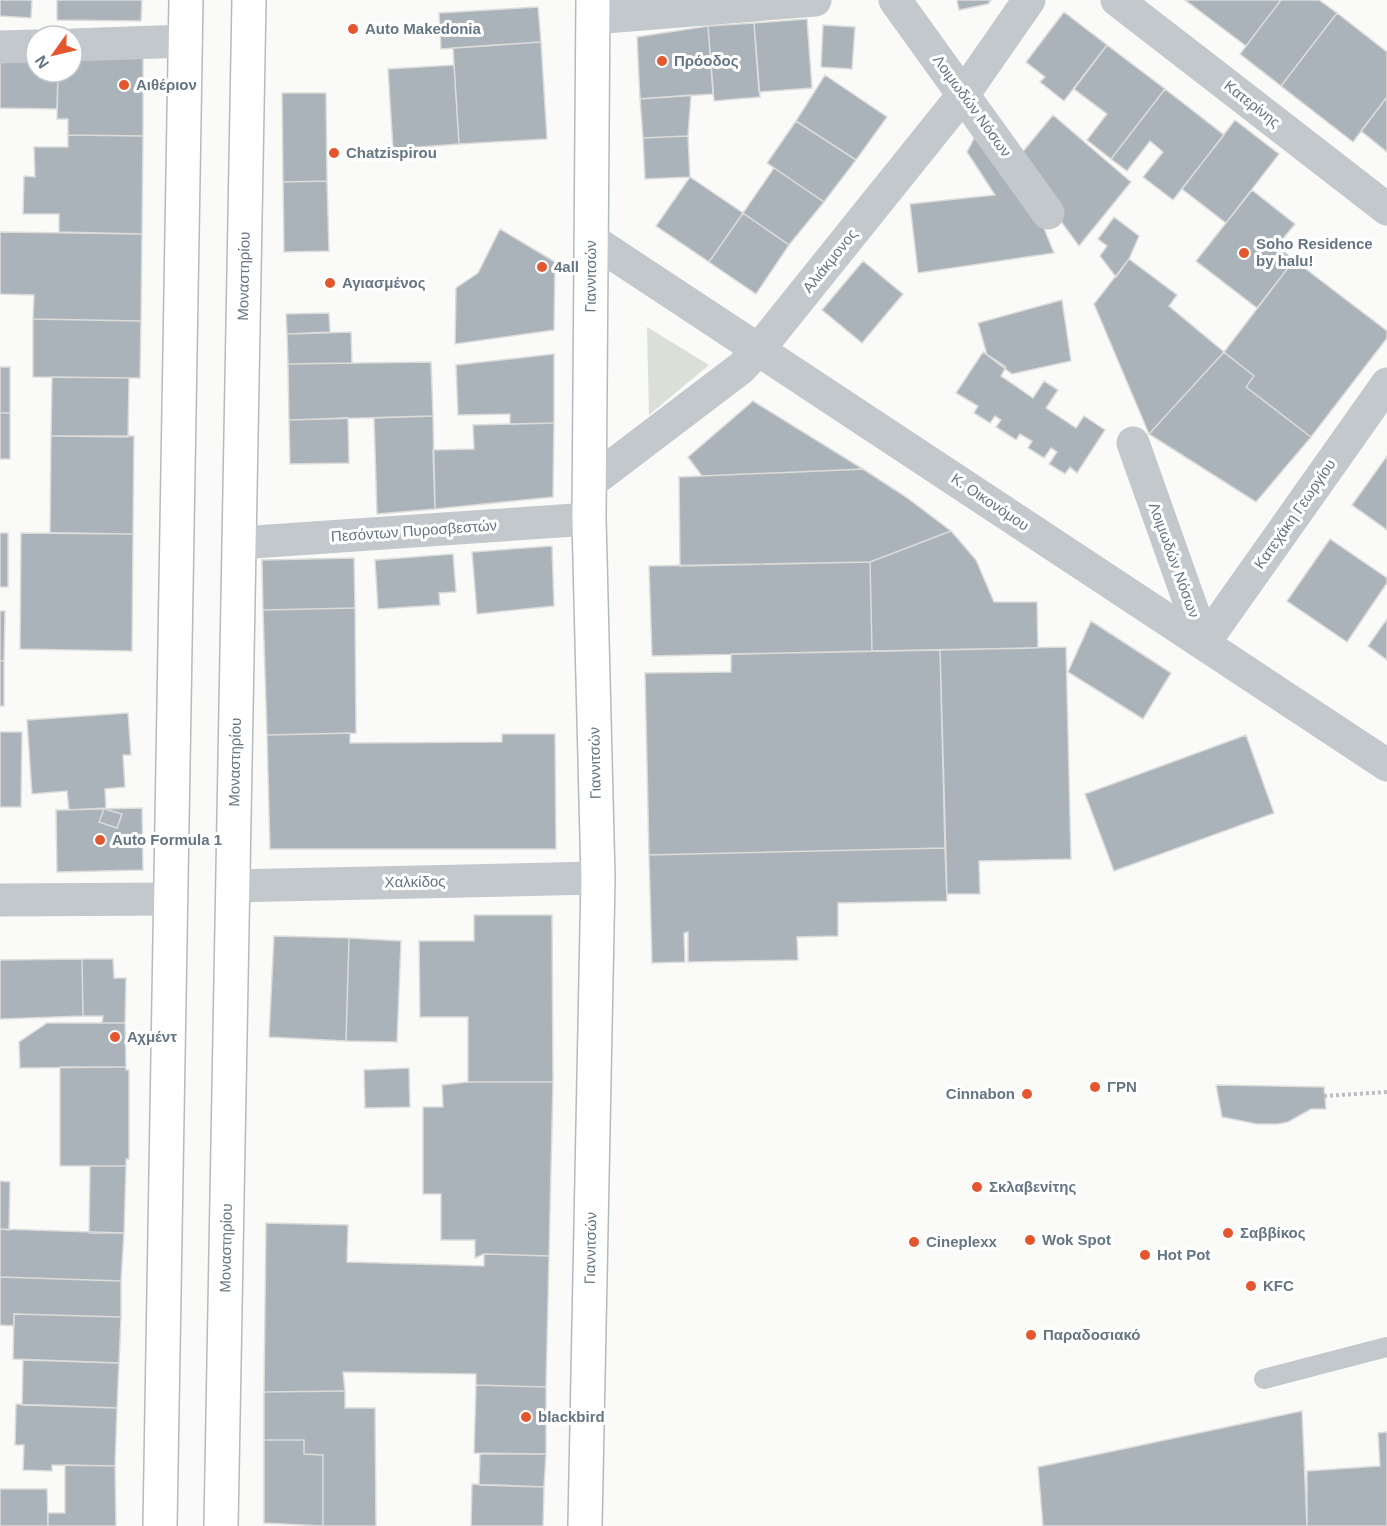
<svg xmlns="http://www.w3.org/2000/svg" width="1387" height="1526" font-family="Arial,sans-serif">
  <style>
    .green { fill: #dadfd7 }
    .building { fill: #aab3b9; stroke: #dcdcda; stroke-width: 1.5 }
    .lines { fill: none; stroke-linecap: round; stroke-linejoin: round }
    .secondary-casing { stroke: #b3babf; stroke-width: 36 }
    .primary-casing { stroke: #b5babe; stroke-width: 36 }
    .path { stroke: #bbbfc2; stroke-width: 4; stroke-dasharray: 3 3; stroke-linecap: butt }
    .lane { stroke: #c3c8cc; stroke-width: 20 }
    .street { stroke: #c3c8cc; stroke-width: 33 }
    .secondary { stroke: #fff; stroke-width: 33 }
    .primary { stroke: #fff; stroke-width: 33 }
    .poi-dot { fill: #e4572e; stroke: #fff; stroke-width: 2 }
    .labels { text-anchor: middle; stroke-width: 6; stroke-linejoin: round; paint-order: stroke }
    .poi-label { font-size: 15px; font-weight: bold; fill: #657683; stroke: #fff; text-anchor: start }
    .street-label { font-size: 15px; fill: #657683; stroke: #fff }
  </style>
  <rect width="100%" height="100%" fill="#fafaf8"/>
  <path class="green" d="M647 327 709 365 649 415Z"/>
  <path class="building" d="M0 0H32L31 18 0 16Z
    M57 0H142L141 21 57 20Z
    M957 0H991L988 4 959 10Z
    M1185 0H1281L1246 46Z
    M1281 0H1319L1337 13 1281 86 1240 54Z
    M538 7 541 42 441 49 439 13Z
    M1064 12 1107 45 1064 101 1040 82 1045 77 1026 62Z
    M1337 13 1387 52V97L1353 142 1281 86Z
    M807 19 812 88 759 92 754 23Z
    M754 23 760 97 714 101 708 26Z
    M823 25 855 27 852 69 821 67Z
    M708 26 713 94 640 99 637 37Z
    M541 42 547 139 459 144 453 48Z
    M1107 45 1165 89 1111 159 1087 140 1107 114 1074 89Z
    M143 49V136L68 135V119H57L58 72H72V52Z
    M36 54V72H58L57 109 0 108V55Z
    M454 65 459 144 393 149 388 69Z
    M825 75 887 117 856 160 796 121Z
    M1165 89 1224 135 1173 200 1143 177 1163 152 1150 141 1127 171 1111 159Z
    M282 93H326L327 181 283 182Z
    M691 95 688 136 643 138 640 99Z
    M1387 97V152L1361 131Z
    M1053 115 1131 182 1079 246 1016 160Z
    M1235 120 1279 154 1226 223 1182 189Z
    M796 121 856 160 824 202 767 163Z
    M980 127 1033 201 1054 253 918 273 910 204 995 195 967 152Z
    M68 135 143 136 142 234 59 232V214H23L24 176 35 177 34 147H68Z
    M688 136 690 177 645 179 643 138Z
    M774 168 824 202 789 245 743 213Z
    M690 177 743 213 709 262 656 226Z
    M327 181 329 251 284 252 283 182Z
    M1252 190 1295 224 1277 246 1294 260 1257 308 1196 261Z
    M743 213 789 245 756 294 709 262Z
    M1114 217 1139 236 1129 259 1116 277 1100 256 1107 246 1098 239Z
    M500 229 555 262 554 330 455 344 456 288 478 273Z
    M0 232 142 234 141 321 33 319 34 295 0 294Z
    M1129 259 1177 295 1169 306 1224 352 1149 434 1094 304Z
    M1294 260 1387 331V338L1311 437 1246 387 1254 376 1224 352Z
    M863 261 903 294 862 343 822 310Z
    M1062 300 1071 361 1012 374 987 355 978 323Z
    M329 313 330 332 287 334 286 314Z
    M33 319 141 321 140 378 33 377Z
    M351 332 352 363 288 364 287 334Z
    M983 352 1006 367 1001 376 1033 398 1044 381 1058 390 1046 408 1076 428 1084 416 1105 430 1077 473 1070 467 1065 474 1049 464 1057 452 1051 448 1044 458 1028 448 1032 441 1020 434 1016 440 996 427 1001 420 995 416 990 423 974 413 978 406 956 393Z
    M1224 352 1254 376 1246 387 1311 437 1256 502 1149 434Z
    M554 354V423L510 424V414L458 415 456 365Z
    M431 362 433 416 289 420 288 364Z
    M0 367H10V413H0Z
    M52 377 129 378 128 437 51 436Z
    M753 401 863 469 702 476 688 457Z
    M0 413H10V459H0Z
    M433 416 435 509 377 514 374 418Z
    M348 418 349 463 290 464 289 420Z
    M554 423 553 497 435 509 433 450 474 449 473 425Z
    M51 436H134L133 534 50 533Z
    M1387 456V530L1352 505Z
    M863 469 906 497 951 531 870 562 680 566 679 477Z
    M951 531 976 560 994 602H1037L1038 648 872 651 870 562Z
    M0 533H8V587H0Z
    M21 533 133 534 132 651 20 649Z
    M1330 539 1387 578V583L1347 642 1287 601Z
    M552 546 554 606 477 614 472 552Z
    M453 554 456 592 439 593 440 605 378 609 375 560Z
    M354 558 355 608 263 610 262 560Z
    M870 562 872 651 652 656 649 566Z
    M355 608 356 733 267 735 263 610Z
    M0 611H5L4 661H0Z
    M1387 619V660L1368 646Z
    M1091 621 1171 673 1143 719 1068 672Z
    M1066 647 1071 859 979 861 980 894H947L940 650Z
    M940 650 945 848 649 855 645 673 731 672V654Z
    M0 661H4V706H0Z
    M128 713 131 755H123L125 787 105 789 106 808 69 810 67 791 32 794 27 720Z
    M0 732H22L21 807H0Z
    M350 733V743L502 742V734H555L556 849H270L267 735Z
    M1246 735 1274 813 1114 871 1085 794Z
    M142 808 143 870 57 872 56 810Z
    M104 809 122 814 117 828 99 822Z
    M945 848 947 901 838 903V936L797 937 798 960 688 962V932L684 933 685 962 652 963 649 855Z
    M474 915H552L553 1082H468V1017H420L419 941H474Z
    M274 936 349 938 346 1041 269 1037Z
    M349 938 401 941 397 1042 346 1041Z
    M82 959 83 1016 0 1019V960Z
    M82 959H113L114 978H126L125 1023H102L103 1016H83Z
    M47 1023H125L126 1067 20 1068 19 1042Z
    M60 1067H126V1070H129V1159H126V1166H60Z
    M409 1068 410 1107 365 1108 364 1070Z
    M468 1082H553L549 1256 484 1254 475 1258V1240H441V1194H423V1107H443L442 1085Z
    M1216 1085 1324 1087 1326 1109H1311L1288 1122 1278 1124H1257L1222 1117Z
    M90 1166H126L124 1233H89Z
    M0 1181 10 1182 9 1230 0 1229Z
    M266 1223 348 1225 347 1262 484 1266V1254L549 1256 546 1387 476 1385V1374L343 1372 345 1391 264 1392Z
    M0 1229 124 1233 121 1281 0 1277Z
    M0 1277 121 1281V1317L14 1314V1326L0 1325Z
    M14 1314 121 1317 119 1363 13 1359Z
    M23 1360 119 1363 117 1408 22 1405Z
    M476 1385 546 1387V1454L474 1453Z
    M345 1391V1408H375L376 1526H323V1455L304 1454V1440H264V1392Z
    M16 1404 117 1408 115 1466 52 1465V1471L23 1470 24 1445H15Z
    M1302 1411 1307 1526H1043L1038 1467Z
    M1387 1432V1526H1307V1471L1380 1466 1378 1433Z
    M264 1440H304V1454L323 1455V1526L264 1523Z
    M480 1454H546L544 1487 479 1485Z
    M65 1465 115 1466 116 1526H48V1513H65Z
    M472 1484 544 1487 543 1526H471Z
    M0 1489H47L48 1526H0Z"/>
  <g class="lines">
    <defs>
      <g id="secondary">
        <path id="s1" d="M585 1526 598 878 589 519 593 0"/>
      </g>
      <g id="primary">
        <path d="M160 1526 186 0"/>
        <path id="s2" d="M221 1526 249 0"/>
      </g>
    </defs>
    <use href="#secondary" class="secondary-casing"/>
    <use href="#primary" class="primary-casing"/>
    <path class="path" d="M1324 1096 1387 1092"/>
    <path class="lane" d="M1264 1379 1387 1347"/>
    <path class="street" d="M895 0 1048 213
      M1117 0 1387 209
      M593 18 815 0
      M72 45 186 41
      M0 47 36 46
      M592 240 1387 765
      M1133 443 1204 643
      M591 482 741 368 759 349 963 95 1029 0
      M239 543 589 519
      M1204 643 1387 384
      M233 886 598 878
      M0 900 171 899"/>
    <use href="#secondary" class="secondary"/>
    <use href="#primary" class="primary"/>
  </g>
  <g class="poi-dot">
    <circle cx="353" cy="29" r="6"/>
    <circle cx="662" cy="61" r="6"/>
    <circle cx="124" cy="85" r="6"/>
    <circle cx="334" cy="153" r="6"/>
    <circle cx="1244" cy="253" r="6"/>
    <circle cx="542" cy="267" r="6"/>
    <circle cx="330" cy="283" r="6"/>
    <circle cx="100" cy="840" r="6"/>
    <circle cx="115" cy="1037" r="6"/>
    <circle cx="1095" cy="1087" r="6"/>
    <circle cx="1027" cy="1094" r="6"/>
    <circle cx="977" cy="1187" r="6"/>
    <circle cx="1228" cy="1233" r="6"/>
    <circle cx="1030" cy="1240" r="6"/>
    <circle cx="914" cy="1242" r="6"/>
    <circle cx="1145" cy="1255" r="6"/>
    <circle cx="1251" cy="1286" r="6"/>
    <circle cx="1031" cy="1335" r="6"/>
    <circle cx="526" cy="1417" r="6"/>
  </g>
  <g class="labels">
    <g class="poi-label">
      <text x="365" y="34">Auto Makedonia</text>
      <text x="674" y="66">Πρόοδος</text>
      <text x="136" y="90">Αιθέριον</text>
      <text x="346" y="158">Chatzispirou</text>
      <text x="1256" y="249">Soho Residence<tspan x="1256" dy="17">by halu!</tspan></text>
      <text x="554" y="272">4all</text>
      <text x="342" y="288">Αγιασμένος</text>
      <text x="112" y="845">Auto Formula 1</text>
      <text x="127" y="1042">Αχμέντ</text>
      <text x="1107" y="1092">ΓΡΝ</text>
      <text x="1015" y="1099" text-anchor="end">Cinnabon</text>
      <text x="989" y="1192">Σκλαβενίτης</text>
      <text x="1240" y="1238">Σαββίκος</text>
      <text x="1042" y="1245">Wok Spot</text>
      <text x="926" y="1247">Cineplexx</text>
      <text x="1157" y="1260">Hot Pot</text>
      <text x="1263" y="1291">KFC</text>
      <text x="1043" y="1340">Παραδοσιακό</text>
      <text x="538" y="1422">blackbird</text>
    </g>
    <g class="street-label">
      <text transform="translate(1252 104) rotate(38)" y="5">Κατερίνης</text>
      <text transform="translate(972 106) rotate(54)" y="5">Λοιμωδών Νόσων</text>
      <text transform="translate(830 261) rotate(-51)" y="5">Αλιάκμονος</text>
      <text dy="5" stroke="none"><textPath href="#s2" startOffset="1250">Μοναστηρίου</textPath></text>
      <text dy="5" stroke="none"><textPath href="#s1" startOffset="1250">Γιαννιτσών</textPath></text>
      <text transform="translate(990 502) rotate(34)" y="5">Κ. Οικονόμου</text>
      <text transform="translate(1295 514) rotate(-55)" y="5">Κατεχάκη Γεωργίου</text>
      <text transform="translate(414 531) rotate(-4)" y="5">Πεσόντων Πυροσβεστών</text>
      <text transform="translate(1174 560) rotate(70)" y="5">Λοιμωδών Νόσων</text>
      <text dy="5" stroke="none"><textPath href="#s2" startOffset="764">Μοναστηρίου</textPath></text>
      <text transform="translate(595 763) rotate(-91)" y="5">Γιαννιτσών</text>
      <text transform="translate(415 882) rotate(-1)" y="5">Χαλκίδος</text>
      <text dy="5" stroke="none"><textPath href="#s2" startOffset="278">Μοναστηρίου</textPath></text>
      <text dy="5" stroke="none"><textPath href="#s1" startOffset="278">Γιαννιτσών</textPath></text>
    </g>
  </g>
  <g transform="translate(54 54) rotate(236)"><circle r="28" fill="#ffffff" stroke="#c1c8cd" stroke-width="1.5"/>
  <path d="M0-4.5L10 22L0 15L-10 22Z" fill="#e4572e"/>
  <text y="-9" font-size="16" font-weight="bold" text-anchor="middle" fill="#657683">N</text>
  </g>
</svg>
